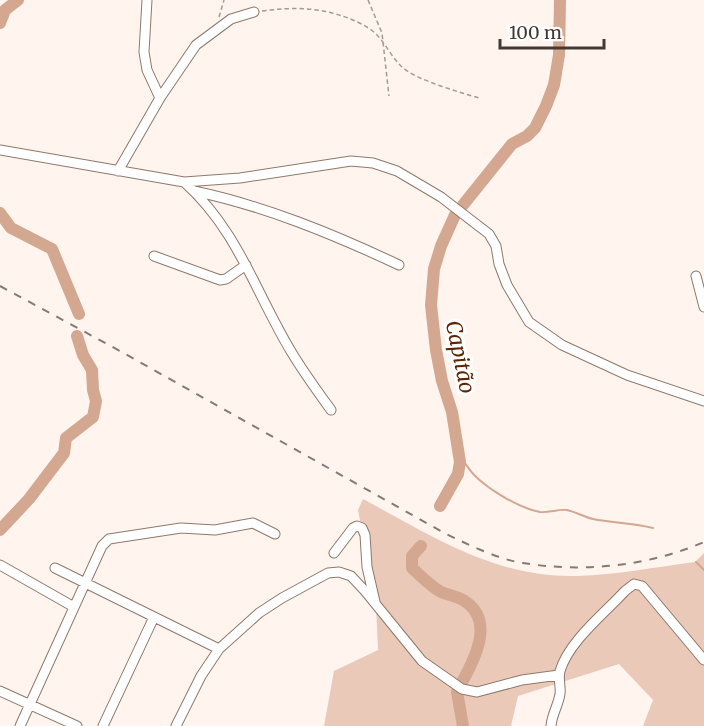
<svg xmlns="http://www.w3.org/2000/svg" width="704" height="726" font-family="Merriweather,serif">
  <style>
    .green { fill: #eac9b9 }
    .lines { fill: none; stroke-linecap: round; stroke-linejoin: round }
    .stream { stroke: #d4a790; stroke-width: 2 }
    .river { stroke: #d4a790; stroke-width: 12 }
    .minor-casing { stroke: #90786c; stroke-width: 11 }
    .path { stroke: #a59a95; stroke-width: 1.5; stroke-dasharray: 4.5 3; stroke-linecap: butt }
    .minor { stroke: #fff; stroke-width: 9 }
    .rail { stroke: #857a74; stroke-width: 2; stroke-dasharray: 8 8; stroke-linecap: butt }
    .labels { text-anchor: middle; stroke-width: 6; stroke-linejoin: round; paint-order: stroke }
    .water-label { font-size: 21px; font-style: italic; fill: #5c2500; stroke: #fff }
  </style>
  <rect width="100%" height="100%" fill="#fff4ee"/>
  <path class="green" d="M363 499C432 536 495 578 577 576 616 575 656 567 695 562L704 553V726H643L653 700 619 664 518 696 511 726H324L334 671 378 650 376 604 358 510Z"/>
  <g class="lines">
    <path class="stream" d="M458 449C461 454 463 461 467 466 479 485 518 508 540 512 549 513 558 509 567 510 576 512 584 517 593 519 613 523 633 523 653 528
      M696 562 704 570"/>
    <path class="river" d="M0 23 5 10 18 0
      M463 205 512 144 527 136 535 128 546 106 554 85 559 55 560 0
      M0 213 11 228 52 249 79 314
      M440 506 458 474 460 462 452 412 442 381 436 350 431 305 434 269 441 246 455 215
      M0 530 29 499 64 453 66 438 93 417 96 401 93 390 92 370 83 355 77 336
      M421 546 412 556V568C421 576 430 586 441 592 448 595 456 596 463 600 495 619 476 657 462 682
      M457 692 463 726"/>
    <defs>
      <path id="minor" d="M147 0 144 52 147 70 160 98
        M0 150 184 182 240 178 351 161 373 163 397 171 441 197 489 234 496 246 499 264 507 285 529 322 562 345 627 375 704 401
        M118 171 160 98 196 45 231 19 254 12
        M184 182C238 230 256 294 292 353 304 373 318 392 331 410
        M194 191C265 206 333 234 399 265
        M154 256 220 280 226 279 246 265
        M696 276 704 307
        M334 553 353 528 357 526 362 528 365 535 367 567 375 602
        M0 565 74 607
        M55 568 219 649
        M0 691 77 726
        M20 726 102 546 109 539 181 528 215 530 253 523 275 534
        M103 726 154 617
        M176 726 201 676 219 649 259 613 282 598 328 573 339 572 351 576 365 591 422 661 462 689 477 692 522 680 559 675
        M551 726C552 714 558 706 560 694 561 687 558 679 560 671 569 641 604 614 625 591L634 584 642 586 704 660"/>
    </defs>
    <use href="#minor" class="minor-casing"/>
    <path class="path" d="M368 0 382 33 389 96
      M262 11C293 7 319 7 348 18 358 22 369 27 376 34 386 44 392 58 402 67 416 80 459 92 479 98
      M219 17 224 0"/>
    <use href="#minor" class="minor"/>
    <path class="rail" d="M0 286 120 351 446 534C467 544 500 560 523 563 583 573 649 566 704 542"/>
  </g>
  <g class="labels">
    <g class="water-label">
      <text transform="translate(460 357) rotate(78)" y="7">Capitão</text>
    </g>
  </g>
  <path d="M500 39v9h104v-9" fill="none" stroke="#433833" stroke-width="3"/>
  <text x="509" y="39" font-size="18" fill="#433833" stroke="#ffffff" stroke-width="4.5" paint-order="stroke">100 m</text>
</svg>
